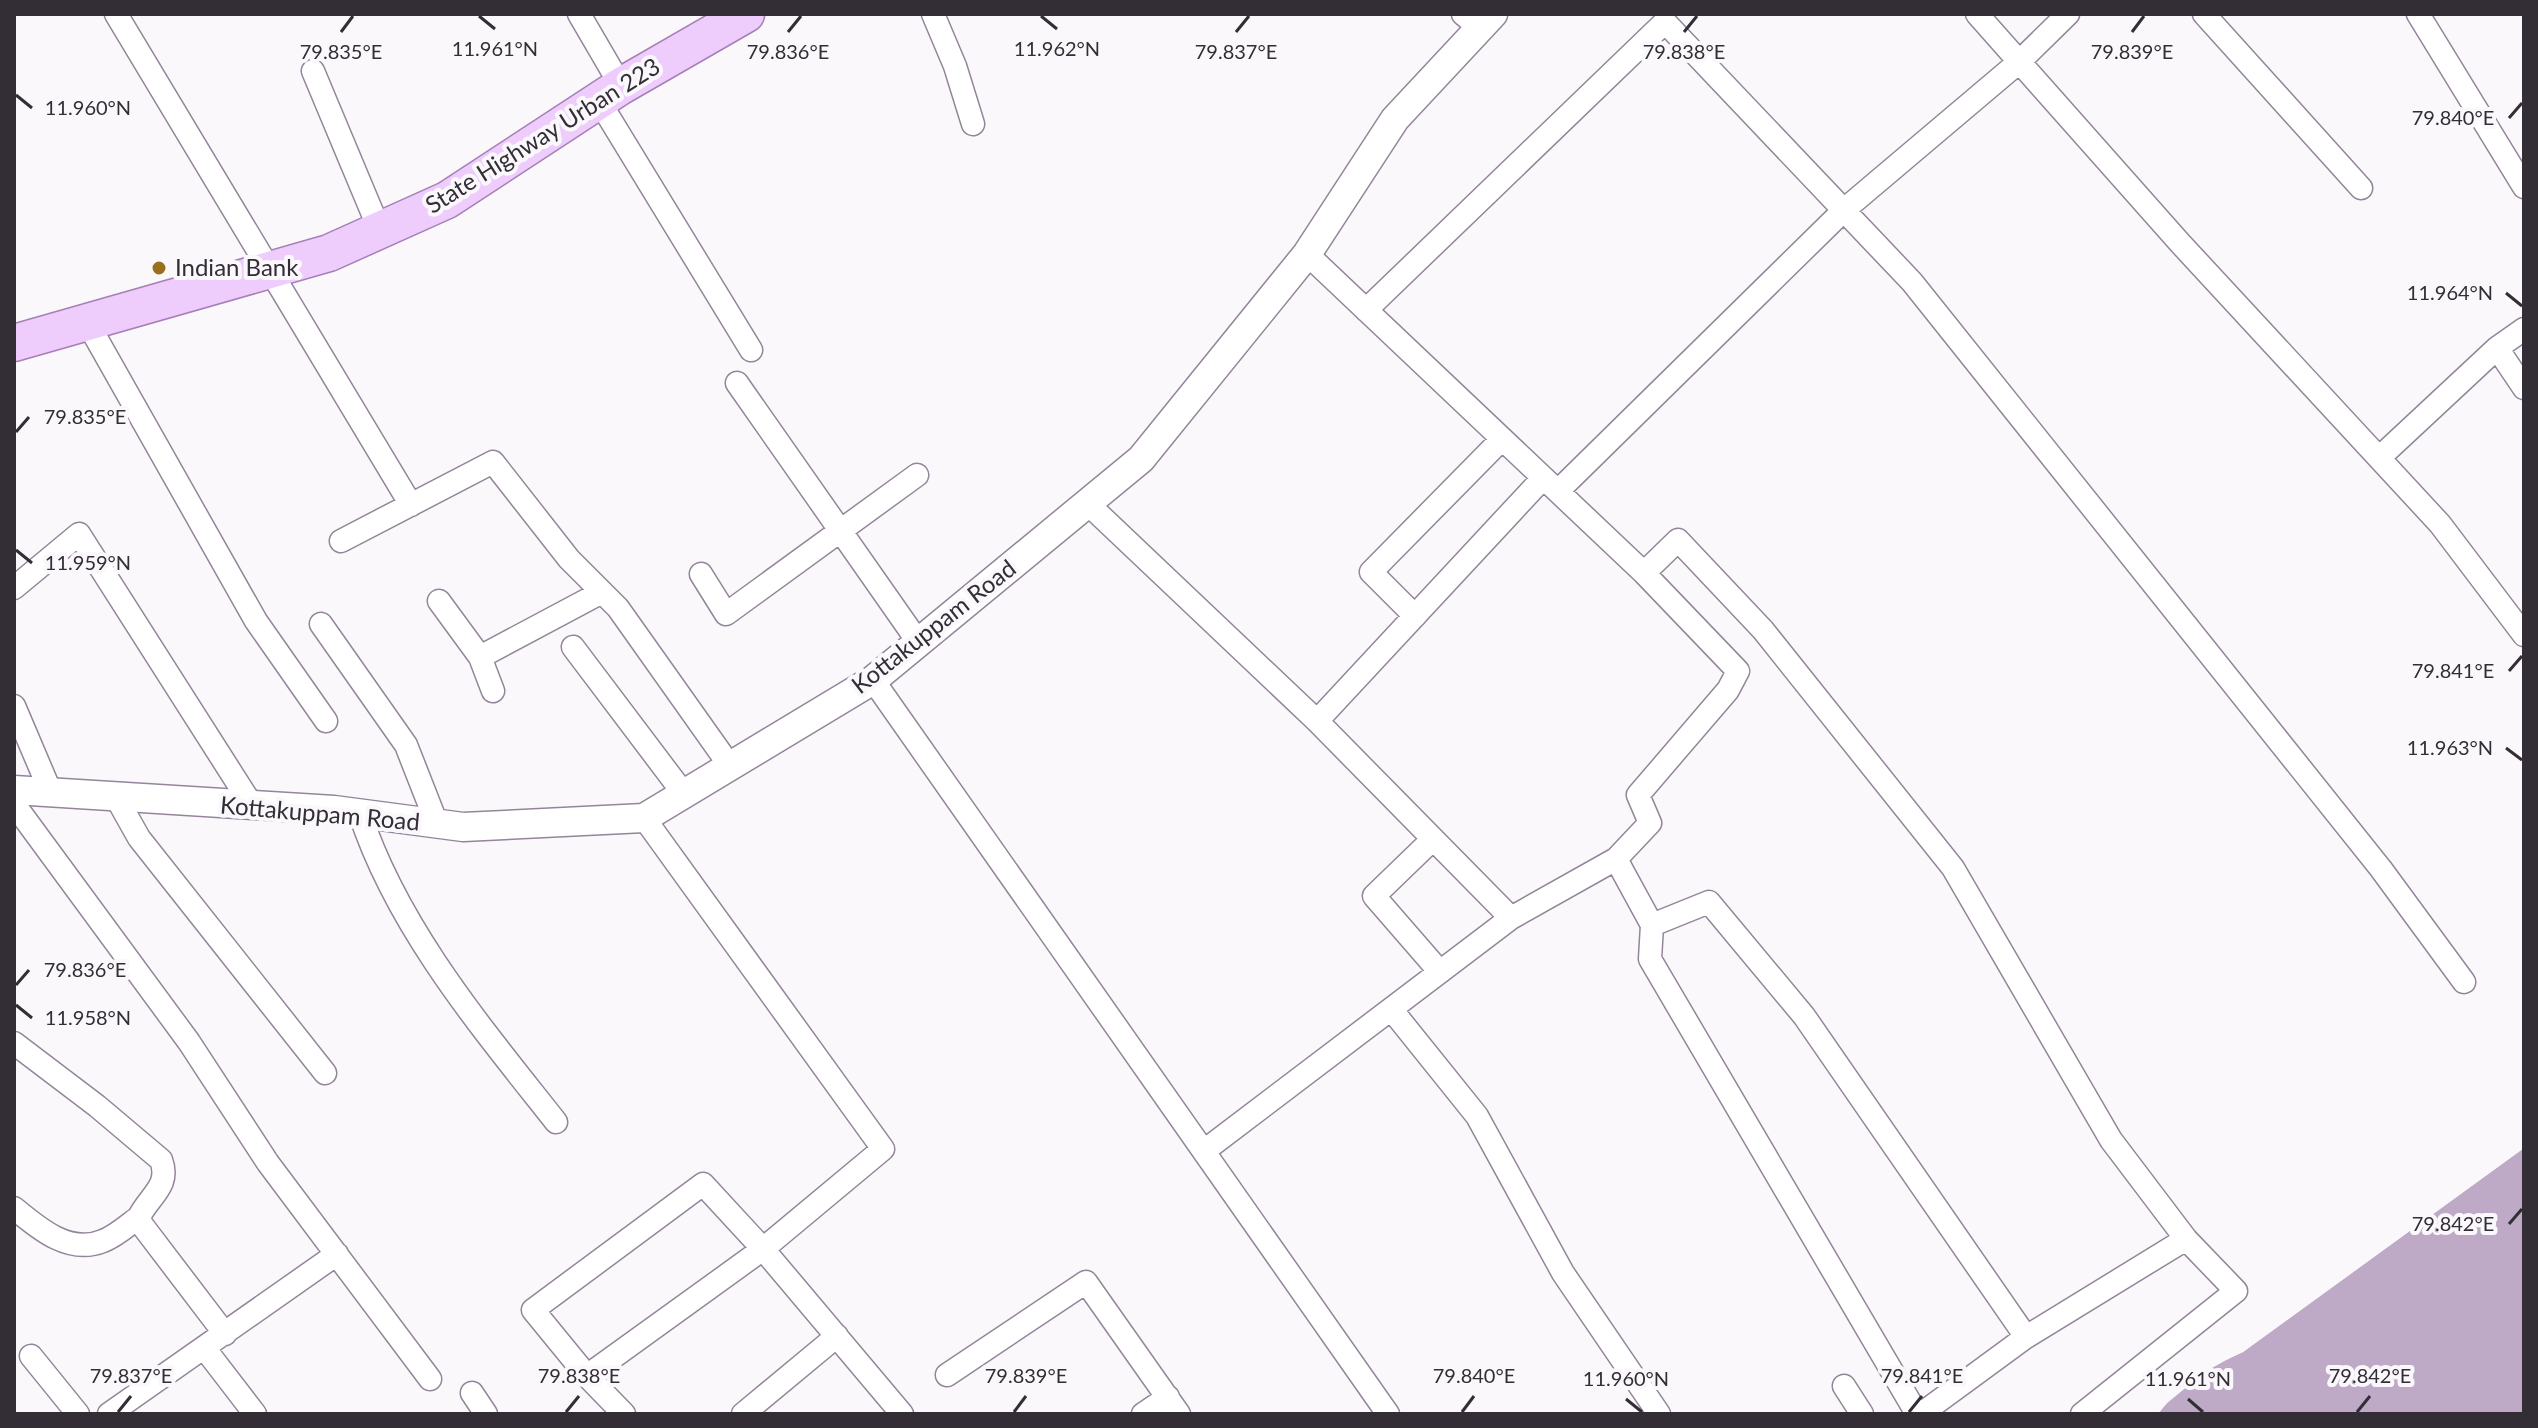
<svg xmlns="http://www.w3.org/2000/svg" width="2538" height="1428" font-family="Lato,sans-serif">
  <style>
    .water { fill: #beaac7 }
    .pier { fill: #fbf8fc }
    .lines { fill: none; stroke-linecap: round; stroke-linejoin: round }
    .minor-casing { stroke: #94859a; stroke-width: 25 }
    .tertiary-casing { stroke: #94859a; stroke-width: 31 }
    .primary-casing { stroke: #a57fb6; stroke-width: 39 }
    .minor { stroke: #fff; stroke-width: 22 }
    .tertiary { stroke: #fff; stroke-width: 28 }
    .primary { stroke: #eecdfd; stroke-width: 36 }
    .ticks { fill: none; stroke: #332d36; stroke-width: 3 }
    .poi-dot { fill: #9a6f1d; stroke: #fbf8fc; stroke-width: 3 }
    .labels { text-anchor: middle; stroke-width: 8; stroke-linejoin: round; paint-order: stroke }
    .street-label { font-size: 24px; fill: #332d36; stroke: #fbf8fc }
    .poi-label { font-size: 24px; fill: #332d36; stroke: #fbf8fc; text-anchor: start }
    .ticks-label { font-size: 20px; text-anchor: middle; fill: #332d36; stroke: #fbf8fc; stroke-width: 8; stroke-linejoin: round; paint-order: stroke }
  </style>
  <rect width="100%" height="100%" fill="#fbf8fc"/>
  <path class="water" d="M2524 1148V1414H2158C2179 1386 2212 1366 2243 1352Z"/>
  <path class="pier" d="M2524 1144V1148L2243 1352 2212 1366 2166 1404 2158 1414H2154L2163 1401 2210 1363 2241 1348 2405 1231 2478 1174Z"/>
  <g class="lines">
    <defs>
      <path id="minor" d="M116 14 411 505
        M579 14 621 86
        M933 14 955 66 973 124
        M1463 14 1480 28
        M1977 14 2180 243 2440 524 2524 635
        M2204 14 2361 188
        M2418 14 2524 187
        M313 71 380 231
        M599 101 751 350
        M1366 310 1665 22 1912 282 2381 869 2464 982
        M87 322 256 621 326 721
        M2497 348 2524 388
        M737 383 919 643
        M2379 458 2497 348 2524 329
        M1558 491 1844 210 2019 62 2068 14
        M1087 503 1317 721 1543 478
        M341 541 493 462 569 559 618 608 730 766
        M1644 573 1678 540 1763 630 1953 868 2111 1140 2186 1239 2236 1291 2082 1414
        M701 574 726 614 917 475
        M14 588 79 534 253 807
        M439 601 480 657 493 691
        M1415 616 1371 572 1502 439
        M321 624 406 745 437 824
        M573 647 684 794
        M480 657 602 592
        M873 680 1388 1414
        M14 706 51 793
        M1317 721 1511 918
        M116 797 139 838 325 1073
        M14 804 189 1042 268 1163 430 1379
        M360 814C398 929 481 1027 556 1122
        M644 818 883 1149 763 1249 902 1414
        M1433 839 1374 896 1440 972
        M1616 859 1652 925 1650 959 1917 1414
        M1652 925 1709 902 1804 1016 2026 1337 2186 1239
        M1391 1009 1477 1116 1563 1273 1659 1414
        M14 1043 97 1106 161 1160C171 1186 149 1196 139 1217L142 1225 225 1334
        M1204 1151 1511 918 1616 859 1650 823 1638 795 1728 690 1738 671 1644 573 1307 254
        M14 1208C38 1228 69 1255 103 1241 116 1236 128 1225 139 1217
        M205 1349 255 1414
        M31 1356 78 1414
        M947 1375 1086 1282 1179 1414
        M587 1376 763 1249 703 1184 533 1310 587 1376 624 1414
        M1844 1386 1862 1414
        M472 1393 486 1414
        M109 1414 337 1254
        M743 1414 837 1336
        M1143 1414 1168 1397
        M1921 1414 2026 1337"/>
      <path id="tertiary" d="M14 790 334 810 463 827 644 818 873 680 1141 459 1307 254 1395 119 1493 14"/>
      <path id="primary" d="M14 343 329 253 447 200 621 86 746 14"/>
    </defs>
    <use href="#minor" class="minor-casing"/>
    <use href="#tertiary" class="tertiary-casing"/>
    <use href="#primary" class="primary-casing"/>
    <use href="#minor" class="minor"/>
    <use href="#tertiary" class="tertiary"/>
    <use href="#primary" class="primary"/>
  </g>
  <path class="ticks" d="M479 16 495 29M1041 16 1057 29M341 32 353 16M788 32 801 16M1236 32 1249 16M1684 32 1697 16M2132 32 2144 16M16 95 32 108M2509 118 2522 103M2506 293 2522 306M16 432 29 417M16 550 32 563M2509 671 2522 656M2506 748 2522 760M16 985 29 970M16 1005 32 1018M2509 1224 2522 1209M1626 1399 1642 1412M2188 1399 2203 1412M118 1412 131 1396M566 1412 579 1396M1014 1412 1026 1396M1462 1412 1474 1396M1909 1412 1922 1396M2357 1412 2370 1396"/>
  <circle class="poi-dot" cx="159" cy="268" r="8"/>
  <g class="labels">
    <g class="street-label">
      <text transform="translate(543 136) rotate(-32)" y="8">State Highway Urban 223</text>
      <text transform="translate(934 627) rotate(-38)" y="8">Kottakuppam Road</text>
      <text transform="translate(320 814) rotate(5)" y="8">Kottakuppam Road</text>
    </g>
    <g class="poi-label">
      <text x="175" y="276">Indian Bank</text>
    </g>
  </g>
  <g class="ticks-label">
    <text x="495" y="56">11.961°N</text>
    <text x="1057" y="56">11.962°N</text>
    <text x="341" y="59">79.835°E</text>
    <text x="788" y="59">79.836°E</text>
    <text x="1236" y="59">79.837°E</text>
    <text x="1684" y="59">79.838°E</text>
    <text x="2132" y="59">79.839°E</text>
    <text x="88" y="115">11.960°N</text>
    <text x="2453" y="125">79.840°E</text>
    <text x="2450" y="300">11.964°N</text>
    <text x="85" y="424">79.835°E</text>
    <text x="88" y="570">11.959°N</text>
    <text x="2453" y="678">79.841°E</text>
    <text x="2450" y="755">11.963°N</text>
    <text x="85" y="977">79.836°E</text>
    <text x="88" y="1025">11.958°N</text>
    <text x="2453" y="1231">79.842°E</text>
    <text x="131" y="1383">79.837°E</text>
    <text x="579" y="1383">79.838°E</text>
    <text x="1026" y="1383">79.839°E</text>
    <text x="1474" y="1383">79.840°E</text>
    <text x="1922" y="1383">79.841°E</text>
    <text x="2370" y="1383">79.842°E</text>
    <text x="1626" y="1386">11.960°N</text>
    <text x="2188" y="1386">11.961°N</text>
  </g>
  <rect width="2538" height="1428" fill="none" stroke="#332d36" stroke-width="32"/>
</svg>
